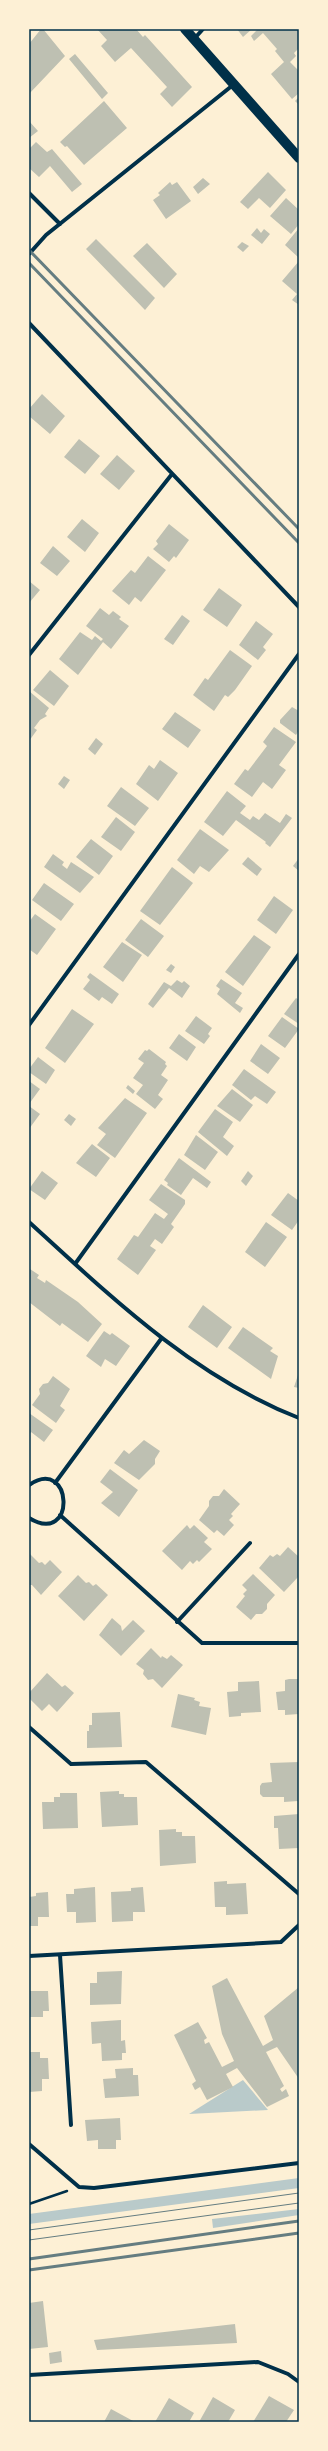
<svg xmlns="http://www.w3.org/2000/svg" width="328" height="2451" font-family="'Space Grotesk',sans-serif">
  <style>
    .green { fill: #b9caca }
    .building { fill: #bec0b2 }
    .lines { fill: none; stroke-linecap: round; stroke-linejoin: round }
    .path { stroke: #003049; stroke-width: 2.5 }
    .minor { stroke: #003049; stroke-width: 4 }
    .primary { stroke: #003049; stroke-width: 10 }
    .tram { stroke: #657d81; stroke-width: 1 }
    .rail { stroke: #657d81; stroke-width: 3 }
    .neatline { fill: none; stroke: #003049; stroke-width: 1.5 }
  </style>
  <rect width="100%" height="100%" fill="#fdf0d5"/>
  <path class="green" d="M243 2080 268 2110 189 2114Z
    M299 2178V2188L29 2224V2214Z
    M299 2209V2215L213 2228 212 2219Z"/>
  <path class="building" d="M41 29H43L65 56 29 94V44Z
    M97 29H136L143 37 145 35 192 87 172 107 160 94 167 87 131 48 115 62 101 46 107 40Z
    M237 29H252L243 37Z
    M258 29H299V48L294 53 296 56 290 62 299 71V93L292 99 271 74 284 62 275 51 277 49 263 33 254 41 251 36Z
    M75 54 108 93 102 99 69 59Z
    M299 97V105L295 101Z
    M104 101 127 128 84 165 67 146 65 147 60 142Z
    M29 121 38 131 29 138Z
    M36 142 47 152 52 149 82 184 72 192 50 166 39 177 29 168V149Z
    M268 172 286 190 270 208 259 198 248 209 240 202Z
    M203 178 210 184 198 194 193 187Z
    M170 182 172 185 177 182 191 201 166 219 153 200 160 195 158 193Z
    M286 198 299 210V224L291 234 270 216Z
    M257 228 261 233 264 229 270 234 262 244 251 235Z
    M299 228V258L285 245Z
    M96 239 155 298 145 310 86 249Z
    M242 242 249 246 243 252 237 247Z
    M147 243 177 274 164 288 133 256Z
    M299 261V305L292 300 297 294 282 281Z
    M42 394 65 416 50 434 29 416V409Z
    M79 439 100 456 85 474 64 457Z
    M117 455 135 471 119 490 100 474Z
    M82 519 99 533 85 552 67 537Z
    M169 524 189 540 176 558 174 556 169 562 153 549 158 544 156 541Z
    M53 546 70 561 57 576 40 563Z
    M148 556 166 570 141 602 135 597 129 605 112 591 131 570 135 573Z
    M29 581 40 590 29 603Z
    M219 588 242 605 227 627 203 610Z
    M100 608 109 615 113 611 121 617 119 619 129 626 111 649 103 642 78 675 59 659 80 632 92 640 95 636 101 641 103 639 86 626Z
    M182 615 190 621 173 645 164 639Z
    M256 621 273 634 263 647 266 650 258 660 239 645Z
    M230 650 252 666 235 690 228 697 225 695 214 711 193 695 205 678 208 680Z
    M50 670 69 686 54 706 33 690Z
    M29 691 49 708 45 714 47 716 40 720 34 728 37 730 29 741Z
    M292 707 299 711V730L296 735 280 723V720Z
    M175 712 201 730 188 748 162 729Z
    M274 727 296 742 279 765 286 770 272 789 263 782 252 797 234 784 245 769 248 771 267 746 263 742Z
    M96 738 103 744 95 755 88 749Z
    M160 760 178 773 158 801 136 784 149 765 154 769Z
    M64 776 70 780 64 789 58 784Z
    M121 787 149 808 135 826 107 806Z
    M227 791 246 806 240 813 250 820 253 816 259 820 265 813 280 823 286 814 292 818 270 847 265 843 266 842 236 820 223 836 204 822Z
    M116 817 135 832 121 851 101 837Z
    M200 829 229 850 209 872 200 866 194 874 177 860Z
    M91 839 113 856 99 875 76 857Z
    M53 854 64 862 62 865 67 869 71 862 94 877 80 893 44 867Z
    M248 857 262 869 257 876 242 864Z
    M299 858V871L293 866Z
    M172 867 193 883 160 925 140 911Z
    M44 883 74 904 61 921 32 900Z
    M274 896 293 910 276 934 257 920Z
    M35 914 56 929 37 955 29 949V922Z
    M141 919 164 936 148 957 125 940Z
    M254 935 271 947 243 986 225 972Z
    M122 942 142 955 123 982 103 967Z
    M171 964 175 967 171 973 166 970Z
    M90 973 119 994 112 1004 102 997 99 1001 83 989 90 980 87 977Z
    M221 979 242 993 235 1003 243 1008 240 1013 217 994 220 989 216 986Z
    M177 980 182 983 184 981 190 986 182 998 169 988 153 1008 148 1004 164 982 171 986Z
    M296 998 299 1000V1024L284 1014Z
    M72 1009 94 1024 65 1063 45 1048Z
    M196 1016 212 1028 208 1034 210 1036 204 1044 185 1031Z
    M282 1017 299 1029 285 1048 268 1036Z
    M179 1034 196 1047 187 1061 169 1048Z
    M261 1044 280 1058 268 1074 250 1061Z
    M149 1049 166 1062 165 1064 167 1066 161 1075 168 1080 158 1095 163 1099 155 1109 136 1094 143 1085 133 1078 144 1063 138 1059 145 1050 147 1051Z
    M38 1057 55 1070 46 1084 29 1072V1069Z
    M244 1069 276 1092 267 1104 255 1096 251 1100 232 1085Z
    M29 1081 40 1089 29 1104Z
    M128 1085 135 1091 133 1094 126 1088Z
    M232 1089 253 1105 240 1122 217 1106Z
    M125 1098 147 1113 115 1158 97 1145 106 1134 98 1128Z
    M29 1106 40 1114 29 1129Z
    M215 1109 233 1122 223 1137 234 1146 227 1156 198 1132Z
    M69 1114 76 1119 71 1126 64 1120Z
    M196 1135 218 1152 205 1170 184 1155Z
    M92 1144 110 1158 96 1177 76 1163Z
    M179 1158 211 1182 207 1188 193 1178 181 1195 167 1185 168 1183 164 1180Z
    M42 1171 58 1183 45 1200 29 1189Z
    M248 1171 253 1176 246 1186 241 1181Z
    M161 1184 185 1200V1204L171 1224 174 1227 162 1244 155 1239 150 1246 156 1250 138 1275 117 1259 134 1235 138 1237 155 1213 164 1219 168 1214 149 1200Z
    M288 1193 299 1201V1220L292 1230 271 1215Z
    M266 1222 287 1237 265 1267 245 1252Z
    M30 1269 39 1275 37 1278 45 1283 46 1280 78 1302 102 1324 88 1342 62 1323 60 1326 29 1302Z
    M203 1305 232 1327 217 1348 188 1327Z
    M243 1327 273 1348 270 1351 278 1356 271 1379 228 1348Z
    M104 1331 110 1335 112 1333 130 1346 116 1366 105 1359 101 1367 86 1356Z
    M299 1372V1388L294 1387Z
    M53 1376 70 1389 60 1406 65 1410 56 1423 32 1405 40 1394 39 1389 43 1384 48 1383Z
    M29 1413 53 1430 44 1442 31 1432 29 1435Z
    M144 1440 160 1451 155 1459V1464L139 1480 114 1463 124 1450 129 1454Z
    M110 1469 138 1490 119 1517 101 1503 113 1492 100 1482Z
    M224 1489 240 1504 231 1514 233 1516 229 1520 234 1525 224 1536 217 1530 214 1533 199 1520 209 1506V1501L213 1496H219Z
    M187 1525 190 1529 194 1525 208 1538 204 1542 212 1549 199 1562 197 1560 193 1564 190 1561 182 1570 162 1551Z
    M288 1547 299 1557V1576L284 1592 259 1568 270 1555 273 1557 277 1554 280 1556Z
    M30 1554 39 1563 42 1562 45 1565 50 1560 62 1572 41 1595 32 1585H29Z
    M253 1574 275 1595 267 1604V1609L262 1614H256L251 1620 236 1607 245 1596 243 1594 247 1590 242 1585Z
    M78 1575 86 1583 89 1582 93 1586 96 1584 108 1595 84 1621 58 1596Z
    M112 1618 121 1626 122 1631 133 1620 145 1631 121 1656 99 1635Z
    M151 1648 161 1658 162 1656 167 1659 171 1655 183 1665 162 1688 153 1679 148 1680 143 1674 144 1670 136 1664Z
    M47 1673 62 1687 65 1685 74 1693 57 1712 49 1704 42 1711 29 1698V1693Z
    M289 1679H299V1714L285 1715V1710H278L276 1692 285 1691V1680Z
    M259 1681 261 1712 241 1713V1716L229 1717 227 1692 238 1691V1682Z
    M178 1694 195 1698 194 1700 200 1702 199 1706 211 1708 206 1735 171 1727Z
    M120 1712 122 1747 87 1748V1731H89V1725H92V1713Z
    M299 1762 298 1801 284 1802V1797H263L260 1794V1786L262 1783 272 1782 270 1763Z
    M119 1791V1794H124V1797H137L138 1825 102 1827 100 1792Z
    M60 1793H77L78 1828 43 1829 42 1802H54V1797H60Z
    M299 1814V1848L279 1849 278 1828H274V1816Z
    M176 1829V1832H182V1836H195L196 1863 160 1866 159 1830Z
    M227 1881V1884L246 1883 248 1914 226 1915V1907H215L214 1882Z
    M95 1887 96 1922 76 1923V1912H67L66 1894H74V1889Z
    M143 1887 145 1912H133V1921L112 1922 111 1892 131 1891V1888Z
    M48 1892 49 1917H38V1926H29V1897L36 1896V1893Z
    M122 1971 121 2004 90 2005V1983H97V1972Z
    M227 1978 263 2046 273 2040 264 2016 299 1987V2079L277 2047 266 2052 284 2086 280 2089 282 2092 286 2089 289 2096 267 2107 237 2068 226 2074 233 2087 207 2100 200 2087 195 2090 192 2084 196 2081 174 2035 198 2022 207 2038 204 2040 205 2044 209 2042 222 2067 234 2061 222 2034 212 1986Z
    M29 1991H48L49 2011H43V2017H30Z
    M121 2020V2041L125 2040 126 2053H122V2060L102 2061 101 2043 92 2044 91 2022Z
    M29 2052H40V2058H48L49 2079H42V2091L29 2092Z
    M133 2068V2075H138L139 2096 105 2098 103 2079 116 2078 115 2069Z
    M120 2118 121 2140H116V2149H98V2140L87 2141 85 2120Z
    M43 2301 48 2347 29 2349V2303Z
    M235 2324 237 2343 97 2350 94 2340Z
    M61 2351 62 2362 50 2364 49 2353Z
    M269 2396 294 2410 286 2422H253Z
    M213 2397 235 2410 228 2422H199Z
    M169 2398 194 2413 189 2422H155Z
    M111 2409 135 2422H104Z"/>
  <g class="lines">
    <path class="path" d="M29 2204 67 2191"/>
    <path class="minor" d="M194 39 203 29
      M29 193 60 224
      M29 254 46 235 233 85
      M29 323 299 607
      M29 655 172 474
      M29 1025 299 654
      M29 1222C111 1297 194 1377 299 1418
      M75 1264 299 954
      M55 1483 161 1339
      M29 1485C73 1455 77 1547 29 1518
      M60 1515 202 1643H299
      M177 1622 250 1543
      M29 1727 71 1764 146 1762 299 1894
      M60 1955 71 2125
      M29 1956 281 1942 299 1925
      M29 2144 79 2187 94 2188 299 2163
      M29 2375 258 2362 288 2374 299 2382"/>
    <path class="primary" d="M185 29 299 158"/>
    <path class="tram" d="M29 2230 299 2193
      M29 2240 299 2203"/>
    <path class="rail" d="M29 250 299 529
      M29 263 299 543
      M29 2259 299 2221
      M29 2270 299 2233"/>
  </g>
  <rect width="328" height="2451" fill="none" stroke="#fdf0d5" stroke-width="60"/>
  <rect x="30" y="30" width="268" height="2391" class="neatline"/>
</svg>
